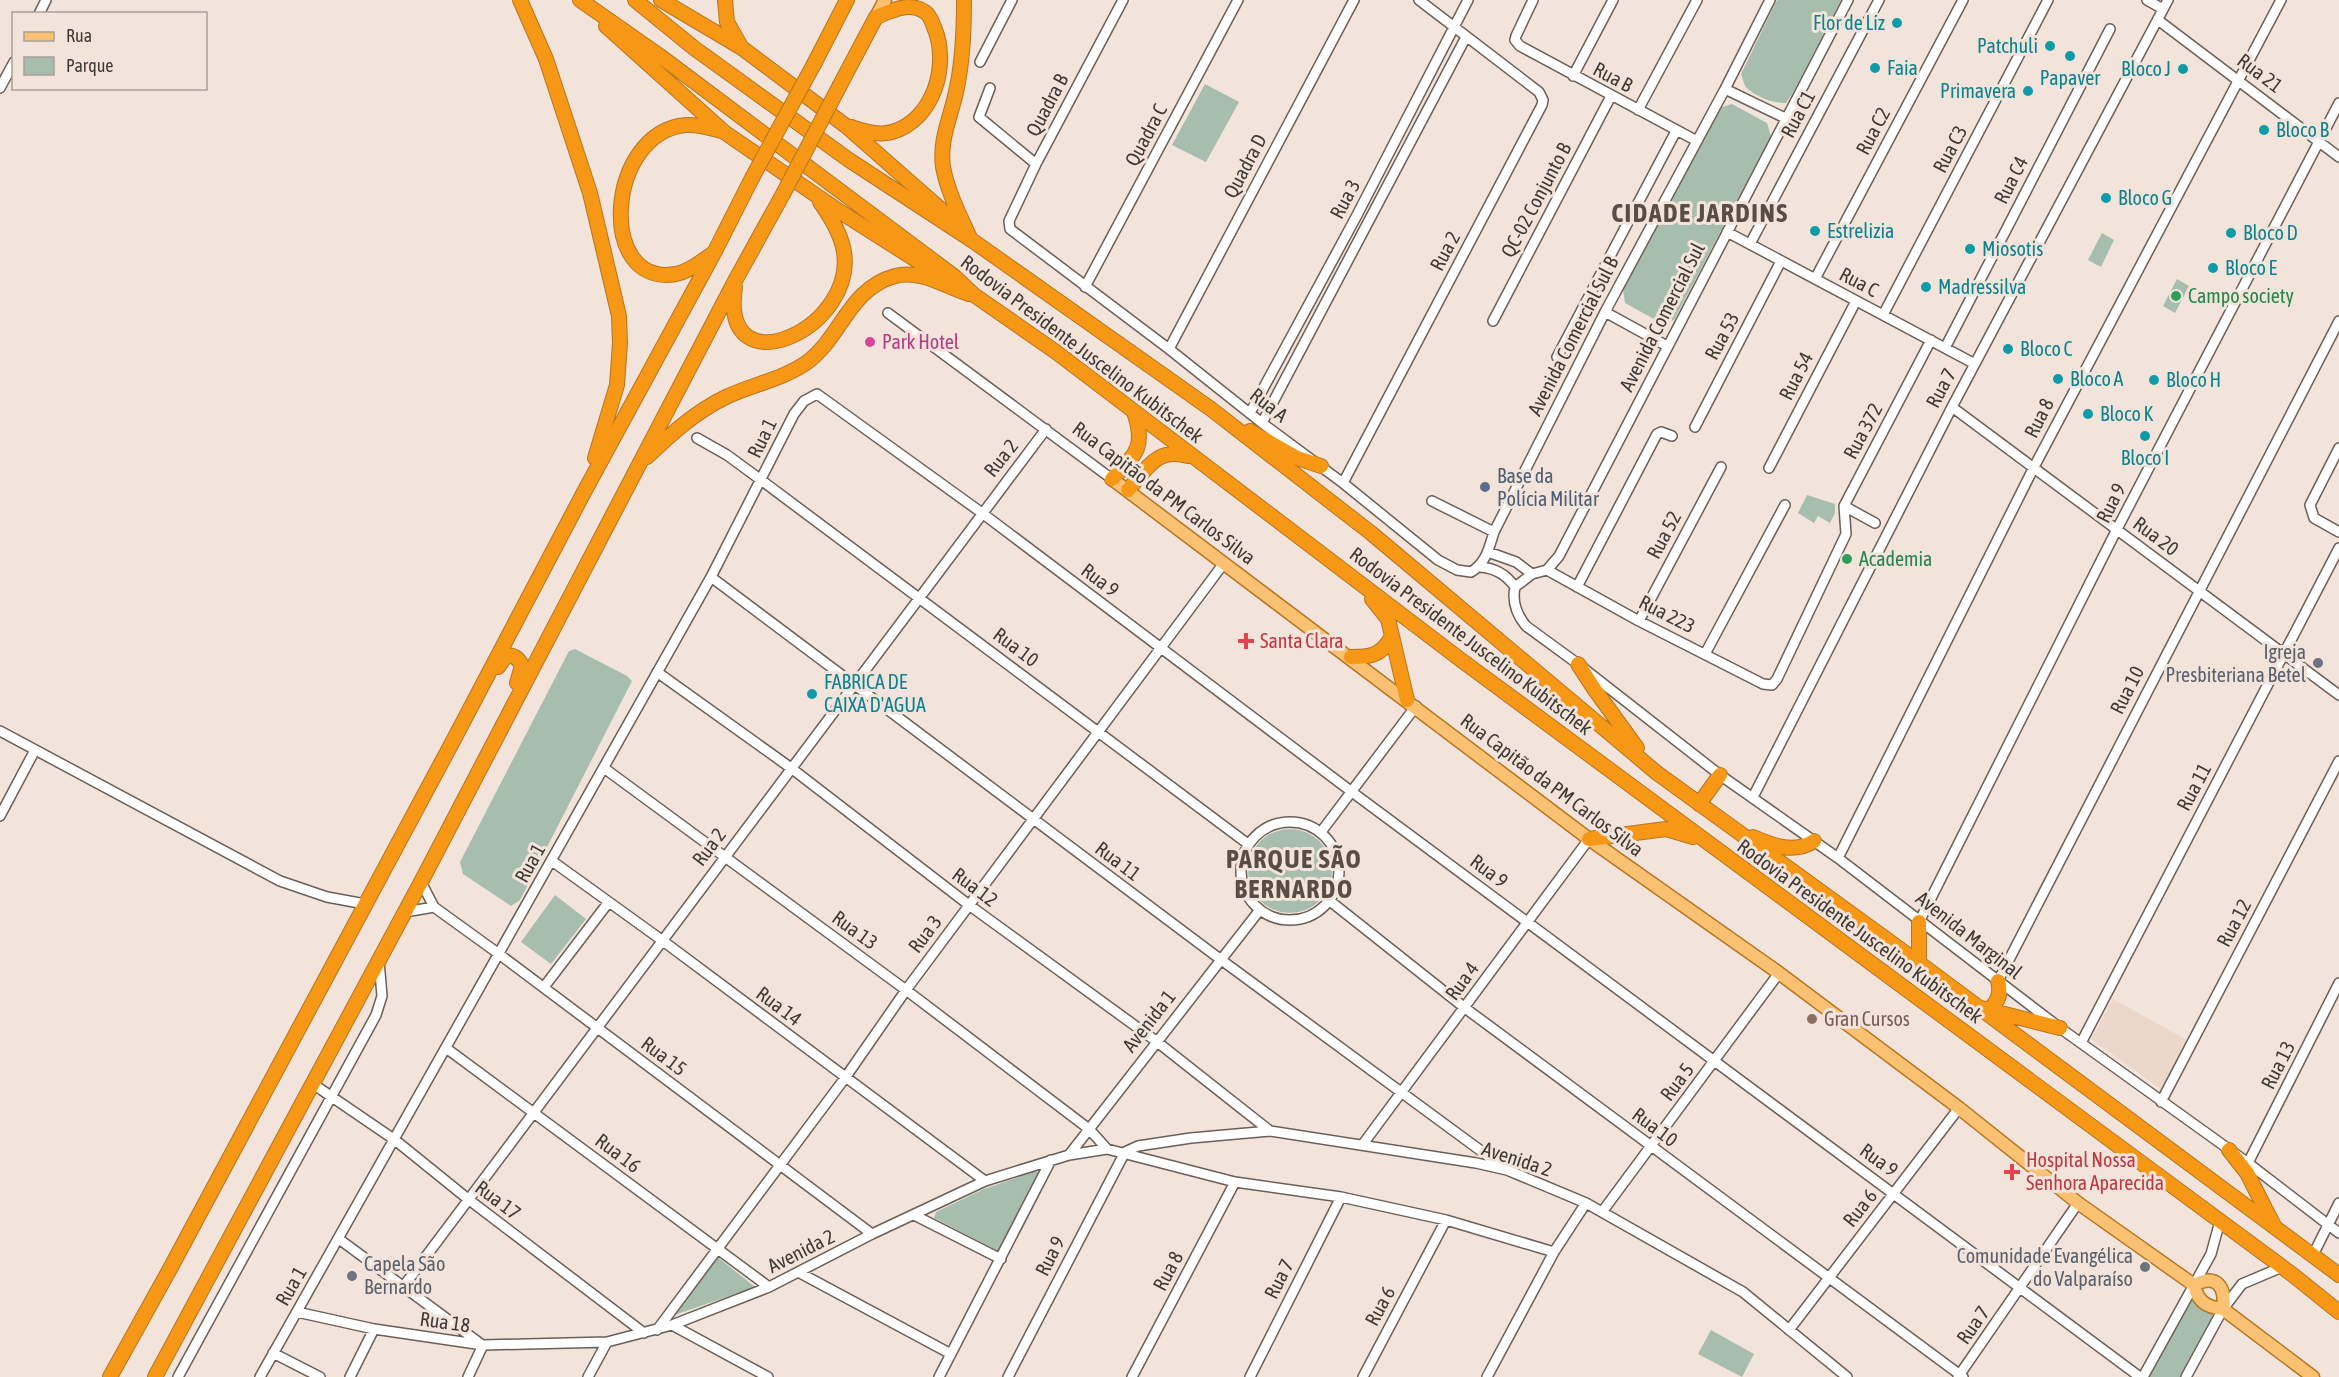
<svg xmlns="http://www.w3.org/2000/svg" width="2339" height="1377" font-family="'Asap Condensed',sans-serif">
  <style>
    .built { fill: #ecd8ca }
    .green { fill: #a7beae }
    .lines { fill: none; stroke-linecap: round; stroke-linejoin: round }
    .minor-casing { stroke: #6b5f57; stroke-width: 12 }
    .major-casing { stroke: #b67622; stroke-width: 15 }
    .highway-casing { stroke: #b67622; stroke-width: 16 }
    .minor { stroke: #fff; stroke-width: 9 }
    .major { stroke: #fac173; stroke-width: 12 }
    .highway { stroke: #f69716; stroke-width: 14 }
    .highway-bridge-casing { stroke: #b67622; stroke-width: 16; stroke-linecap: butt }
    .highway-bridge { stroke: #f69716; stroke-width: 14 }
    .culture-dot { fill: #0f9aa8; stroke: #f2e4db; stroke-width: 2 }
    .leisure-dot { fill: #2e9e5b; stroke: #f2e4db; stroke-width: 2 }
    .hotel-dot { fill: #d1479c; stroke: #f2e4db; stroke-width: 2 }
    .service-dot { fill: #5c6f8a; stroke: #f2e4db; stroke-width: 2 }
    .health-dot { fill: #e0444e; stroke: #f2e4db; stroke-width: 2 }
    .worship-dot { fill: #6b7280; stroke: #f2e4db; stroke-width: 2 }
    .education-dot { fill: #8d6e63; stroke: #f2e4db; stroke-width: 2 }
    .labels { text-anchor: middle; stroke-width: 6; stroke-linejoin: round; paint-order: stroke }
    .culture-label { font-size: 20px; fill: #0d838f; stroke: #f2e4db; text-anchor: start }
    .street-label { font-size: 20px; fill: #403a37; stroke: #f2e4db }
    .leisure-label { font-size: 20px; fill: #27864d; stroke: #f2e4db; text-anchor: start }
    .hotel-label { font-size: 20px; fill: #b23c85; stroke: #f2e4db; text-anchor: start }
    .service-label { font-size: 20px; fill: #4e5e75; stroke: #f2e4db; text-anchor: start }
    .health-label { font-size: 20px; fill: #be3a42; stroke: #f2e4db; text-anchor: start }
    .worship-label { font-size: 20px; fill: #5b616d; stroke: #f2e4db; text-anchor: end }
    .education-label { font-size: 20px; fill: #785e54; stroke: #f2e4db; text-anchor: start }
    .district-label { font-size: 26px; font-weight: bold; letter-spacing: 1.5px; fill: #594e47; stroke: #f2e4db }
  </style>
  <rect width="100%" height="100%" fill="#f2e4db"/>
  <path class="built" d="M2113 999 2187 1040 2162 1090 2091 1039Z"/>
  <path class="green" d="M1777 0H1841L1794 91 1786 103C1774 104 1754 96 1746 87 1744 84 1742 77 1741 74Z
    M1205 84 1239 102 1206 162 1172 145Z
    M1732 104 1767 123 1771 136 1674 320 1661 323 1625 303 1623 289 1719 108Z
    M2102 233 2114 240 2101 267 2088 260Z
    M2177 279 2189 286 2175 313 2163 306Z
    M1807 495 1835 504V513L1830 523 1818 516 1814 523 1798 513Z
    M575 649 627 676 632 681 520 900 511 906 463 874 460 862 569 651Z
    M1248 871a42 42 0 1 1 84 0a42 42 0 1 1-84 0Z
    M555 895 586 919 551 964 521 942Z
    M1033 1172H1038L1041 1177 1005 1249 998 1251 934 1218 936 1212 984 1189Z
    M715 1255 755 1287 666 1318Z
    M2194 1285 2197 1296 2223 1309 2187 1377H2146Z
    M1711 1330 1754 1354 1742 1377 1698 1354Z"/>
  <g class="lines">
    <defs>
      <path id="minor" d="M1123 0 1036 164 1009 221 1010 229 1169 349 1262 423 1343 483 1438 560 1457 570 1471 572C1486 563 1489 548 1494 532L1605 312 1725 89 1770 0
        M1533 0 1516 36 1515 40 1520 46 1697 141
        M1848 0 1559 556 1547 570 1532 574 1515 587C1512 601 1517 615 1526 626L1578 664 1720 775 1838 858 2060 1028 2248 1163 2339 1233
        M2147 0 2163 9
        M39 14 46 0
        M2158 20 2339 157
        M980 62 1012 0
        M1573 76 1613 0
        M0 88 14 62
        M990 88 979 117 1036 164
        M1725 89 1785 118
        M1638 110 1697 0
        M1727 232 1975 364
        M1750 244 1879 0
        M1815 279 1963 0
        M1085 287 1238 0
        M1605 312 1667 346
        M888 313 1112 479
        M1883 315 2048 0
        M1493 321 1611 96
        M1945 348 2110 29
        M1169 349 1354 0
        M1557 357 1676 131
        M1952 407 2339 695
        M1250 413 1356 217 1468 0
        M1262 423 1466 37
        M1695 427 1781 261
        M697 438 727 455 761 480 1248 844
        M2339 448 2310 505 2314 518 2339 532
        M1769 468 1856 301
        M1343 483 1542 105 1543 100 1539 92 1419 0
        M1432 501 1494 532
        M1875 523 1844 506 1931 340
        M1488 552 1516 562 1532 574
        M1480 567C1495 568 1506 574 1515 587
        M1547 570 1639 621 1763 684 1772 685 1777 679 1846 534 1844 506
        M711 577 1220 959 1507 1170
        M1577 587 1657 434 1661 432 1672 436
        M1639 621 1721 467
        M1705 654 1785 505
        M657 672 791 768 969 905 1156 1041 1270 1131
        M0 731 280 881 327 897 365 904
        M604 768 906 990 1089 1129 1107 1149
        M1753 797 1952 407 2168 0
        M0 816 35 750
        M1241 871a49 49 0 1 1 98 0a49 49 0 1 1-98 0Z
        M1321 832 1416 706
        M1838 858 2034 467 2281 0
        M552 861 663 941 985 1181
        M1330 901 1465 1008 1963 1377
        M434 907 499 954 872 1234
        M405 912 434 907 421 882
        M1919 922 2117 529 2339 103
        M1998 981 2339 321
        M544 987 608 903
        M2081 1043 2339 548
        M446 1048 769 1287
        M313 1084 395 1140 468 1199 644 1333
        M2161 1102 2339 761
        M1363 1144 1589 839
        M1125 1152 1138 1146 1191 1138 1270 1131 1476 1163 1507 1170 1586 1203 1743 1292 1847 1377
        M1069 1155 1259 911
        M2248 1163 2339 983
        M1602 1212 1779 973
        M914 1215 1001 1259
        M339 1239 481 1344
        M2313 1255 2339 1203
        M800 1273 951 1354
        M403 1287 1046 429
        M297 1312 374 1329 483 1345 607 1342 672 1325 769 1287 872 1234 985 1181 1069 1155 1107 1149 1235 1182 1341 1197 1446 1220 1554 1252
        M672 1325 768 1377
        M657 1330 845 1078 906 990 1224 563
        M1789 1330 1959 1108
        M273 1353 320 1377
        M178 1377 376 1015 382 996 379 961
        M260 1377 711 577 794 414 804 401 817 394 982 513 1352 792 2140 1377
        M350 1377 374 1329
        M468 1377 483 1345
        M588 1377 607 1342
        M939 1377 1051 1160
        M1008 1377 1125 1152
        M1132 1377 1235 1182
        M1250 1377 1341 1197
        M1363 1377 1446 1220
        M1487 1377 1554 1252 1586 1203
        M1958 1377 2078 1203
        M2143 1377 2211 1254 2220 1221
        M2186 1377 2223 1309 2242 1284 2282 1267"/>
      <path id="major" d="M876 17 885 0
        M1112 479 1589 839 1779 973 1959 1108 2078 1203 2194 1285C2198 1302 2206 1307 2223 1309L2313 1377
        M2194 1285C2217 1273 2226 1287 2223 1309"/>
      <path id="highway" d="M520 0 546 59 590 193 619 316 620 343 617 385 595 458
        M580 0 660 56 955 277 974 295 1056 352 1461 660 2293 1275 2339 1312
        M635 0 694 48 849 160 973 241 1211 409 1371 533 1657 773 1919 963 2339 1275
        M661 0 742 48 846 126 953 220
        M725 0 727 22 741 47
        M964 0C964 29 963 59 957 87 952 115 939 138 943 167 948 193 960 216 971 240
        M606 26 724 132 839 211 938 274
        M814 64 847 0
        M840 85 876 17C891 11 909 1 925 12 930 15 932 22 934 27 950 64 934 120 892 132 878 136 864 131 851 127
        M712 254C701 262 689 271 676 274 596 288 606 132 686 125 698 124 710 128 722 131
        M735 287C719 393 862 327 843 247 839 230 830 216 820 202
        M1250 431 1297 458 1321 466
        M647 457C671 434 695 412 726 397 751 385 783 379 806 363 842 337 848 289 895 276 921 269 946 287 969 294
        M1112 479C1136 454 1146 447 1134 412
        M1128 490C1147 469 1156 447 1188 456
        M1372 599 1388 619 1407 700
        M1351 657C1369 657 1381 656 1391 638
        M1578 664 1595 690 1637 748
        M498 667 506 656C514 654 519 659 522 666L517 683
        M1699 804 1720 775
        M1753 837C1774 846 1794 854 1814 841
        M1589 839 1666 829 1693 837
        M1919 963V922
        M1981 1008 2060 1028
        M1989 1009C1999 1002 2001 992 1998 981
        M2229 1150 2247 1173 2274 1226
        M110 1377 171 1267 453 741 583 494 714 253 752 178
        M155 1377 421 882 736 279 783 194"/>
    </defs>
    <use href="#minor" class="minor-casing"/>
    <use href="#major" class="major-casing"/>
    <use href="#highway" class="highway-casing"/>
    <use href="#minor" class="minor"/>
    <use href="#major" class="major"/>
    <use href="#highway" class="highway"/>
    <defs>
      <path id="highway-bridge" d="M752 178 814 64
        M783 194 840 85"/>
    </defs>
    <use href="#highway-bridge" class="highway-bridge-casing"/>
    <use href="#highway-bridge" class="highway-bridge"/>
  </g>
  <g class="culture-dot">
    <circle cx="1897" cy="23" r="6"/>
    <circle cx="2050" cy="46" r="6"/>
    <circle cx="2070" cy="56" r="6"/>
    <circle cx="1875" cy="68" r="6"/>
    <circle cx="2183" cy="69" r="6"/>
    <circle cx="2028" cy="91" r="6"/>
    <circle cx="2264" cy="130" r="6"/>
    <circle cx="2106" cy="198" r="6"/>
    <circle cx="1815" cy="231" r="6"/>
    <circle cx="2231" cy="233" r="6"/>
    <circle cx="1970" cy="249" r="6"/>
    <circle cx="2213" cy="268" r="6"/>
    <circle cx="1926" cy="287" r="6"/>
    <circle cx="2008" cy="349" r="6"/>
    <circle cx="2058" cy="379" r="6"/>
    <circle cx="2154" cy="380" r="6"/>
    <circle cx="2088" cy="414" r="6"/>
    <circle cx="2145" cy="436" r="6"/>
    <circle cx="812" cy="694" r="6"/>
  </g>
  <g class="leisure-dot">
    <circle cx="2176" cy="296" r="6"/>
    <circle cx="1847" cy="559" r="6"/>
  </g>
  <circle class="hotel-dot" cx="870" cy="342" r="6"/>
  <circle class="service-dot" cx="1485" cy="487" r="6"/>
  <g class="health-dot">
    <path d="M1243 632h6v6h6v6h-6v6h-6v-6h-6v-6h6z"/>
    <path d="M2009 1163h6v6h6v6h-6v6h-6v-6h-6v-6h6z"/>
  </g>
  <g class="worship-dot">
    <circle cx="2318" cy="663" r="6"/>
    <circle cx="2145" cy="1267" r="6"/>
    <circle cx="352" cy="1276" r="6"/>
  </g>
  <circle class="education-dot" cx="1812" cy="1019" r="6"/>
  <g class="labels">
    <g class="culture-label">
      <text x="1885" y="30" text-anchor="end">Flor de Liz</text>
      <text x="2038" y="53" text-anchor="end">Patchuli</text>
      <text x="1887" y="75">Faia</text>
      <text x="2171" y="76" text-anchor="end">Bloco J</text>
      <text x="2070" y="85" text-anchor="middle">Papaver</text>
      <text x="2016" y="98" text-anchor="end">Primavera</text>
      <text x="2276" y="137">Bloco B</text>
      <text x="2118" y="205">Bloco G</text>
      <text x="1827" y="238">Estrelizia</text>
      <text x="2243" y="240">Bloco D</text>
      <text x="1982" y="256">Miosotis</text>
      <text x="2225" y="275">Bloco E</text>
      <text x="1938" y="294">Madressilva</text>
      <text x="2020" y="356">Bloco C</text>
      <text x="2070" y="386">Bloco A</text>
      <text x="2166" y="387">Bloco H</text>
      <text x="2100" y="421">Bloco K</text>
      <text x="2145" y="465" text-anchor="middle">Bloco I</text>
      <text x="824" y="689">FABRICA DE<tspan x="824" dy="23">CAIXA D'AGUA</tspan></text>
    </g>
    <g class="street-label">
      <text transform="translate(2260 73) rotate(37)" y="7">Rua 21</text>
      <text transform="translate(1613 77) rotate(28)" y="7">Rua B</text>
      <text transform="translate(1047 105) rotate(-62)" y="7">Quadra B</text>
      <text transform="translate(1798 114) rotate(-62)" y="7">Rua C1</text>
      <text transform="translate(1873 131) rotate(-62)" y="7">Rua C2</text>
      <text transform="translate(1146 135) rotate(-62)" y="7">Quadra C</text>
      <text transform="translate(1950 149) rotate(-62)" y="7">Rua C3</text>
      <text transform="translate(1245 166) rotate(-62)" y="7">Quadra D</text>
      <text transform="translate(2011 180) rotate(-63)" y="7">Rua C4</text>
      <text transform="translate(1345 199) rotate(-62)" y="7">Rua 3</text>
      <text transform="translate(1536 200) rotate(-62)" y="7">QC-02 Conjunto B</text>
      <text transform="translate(1445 251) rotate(-62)" y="7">Rua 2</text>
      <text transform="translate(1859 282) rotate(28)" y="7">Rua C</text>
      <text transform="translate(1662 317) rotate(-63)" y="7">Avenida Comercial Sul</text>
      <text transform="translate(1573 336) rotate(-63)" y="7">Avenida Comercial Sul B</text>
      <text transform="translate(1722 336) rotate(-62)" y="7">Rua 53</text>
      <text transform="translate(1082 349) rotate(37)" y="7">Rodovia Presidente Juscelino Kubitschek</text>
      <text transform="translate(1796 376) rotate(-63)" y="7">Rua 54</text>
      <text transform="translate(1941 388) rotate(-62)" y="7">Rua 7</text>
      <text transform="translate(1269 405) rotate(38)" y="7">Rua A</text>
      <text transform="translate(2039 418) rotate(-63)" y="7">Rua 8</text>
      <text transform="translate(1863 431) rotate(-62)" y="7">Rua 372</text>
      <text transform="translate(762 438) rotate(-64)" y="7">Rua 1</text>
      <text transform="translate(1001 458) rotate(-52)" y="7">Rua 2</text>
      <text transform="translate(1164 493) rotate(37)" y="7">Rua Capitão da PM Carlos Silva</text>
      <text transform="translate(2111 503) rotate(-63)" y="7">Rua 9</text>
      <text transform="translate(1664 535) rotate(-62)" y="7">Rua 52</text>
      <text transform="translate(2156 536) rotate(37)" y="7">Rua 20</text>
      <text transform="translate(1100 580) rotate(37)" y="7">Rua 9</text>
      <text transform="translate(1667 614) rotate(27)" y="7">Rua 223</text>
      <text transform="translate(1471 641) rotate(37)" y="7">Rodovia Presidente Juscelino Kubitschek</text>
      <text transform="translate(1016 647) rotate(37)" y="7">Rua 10</text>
      <text transform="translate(2127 690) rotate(-63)" y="7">Rua 10</text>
      <text transform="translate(1552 785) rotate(37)" y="7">Rua Capitão da PM Carlos Silva</text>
      <text transform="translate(2194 787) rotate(-62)" y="7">Rua 11</text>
      <text transform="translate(709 847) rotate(-53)" y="7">Rua 2</text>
      <text transform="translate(1118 861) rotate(37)" y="7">Rua 11</text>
      <text transform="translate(530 863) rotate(-61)" y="7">Rua 1</text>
      <text transform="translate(1489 871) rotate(37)" y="7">Rua 9</text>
      <text transform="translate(975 887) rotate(37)" y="7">Rua 12</text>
      <text transform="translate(2234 923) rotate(-62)" y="7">Rua 12</text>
      <text transform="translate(855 930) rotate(36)" y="7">Rua 13</text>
      <text transform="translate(1860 931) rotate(36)" y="7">Rodovia Presidente Juscelino Kubitschek</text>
      <text transform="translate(925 934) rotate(-53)" y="7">Rua 3</text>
      <text transform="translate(1969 935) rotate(38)" y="7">Avenida Marginal</text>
      <text transform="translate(1462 981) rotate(-54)" y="7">Rua 4</text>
      <text transform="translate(779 1006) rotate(37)" y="7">Rua 14</text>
      <text transform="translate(1149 1021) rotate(-52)" y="7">Avenida 1</text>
      <text transform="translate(664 1056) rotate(37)" y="7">Rua 15</text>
      <text transform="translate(2278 1065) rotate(-63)" y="7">Rua 13</text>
      <text transform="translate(1677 1082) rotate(-53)" y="7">Rua 5</text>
      <text transform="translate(1655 1127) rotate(37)" y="7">Rua 10</text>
      <text transform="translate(618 1153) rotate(37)" y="7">Rua 16</text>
      <text transform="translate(1517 1159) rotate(18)" y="7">Avenida 2</text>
      <text transform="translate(1879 1160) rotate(36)" y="7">Rua 9</text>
      <text transform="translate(498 1200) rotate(37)" y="7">Rua 17</text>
      <text transform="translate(1860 1208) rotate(-52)" y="7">Rua 6</text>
      <text transform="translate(801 1251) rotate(-27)" y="7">Avenida 2</text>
      <text transform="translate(1050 1256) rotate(-63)" y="7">Rua 9</text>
      <text transform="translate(1168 1271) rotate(-62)" y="7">Rua 8</text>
      <text transform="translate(1279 1279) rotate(-63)" y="7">Rua 7</text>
      <text transform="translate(291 1286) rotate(-60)" y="7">Rua 1</text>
      <text transform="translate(1380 1306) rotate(-62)" y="7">Rua 6</text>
      <text transform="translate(445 1322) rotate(8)" y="7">Rua 18</text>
      <text transform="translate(1973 1325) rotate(-55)" y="7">Rua 7</text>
    </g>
    <g class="leisure-label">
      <text x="2188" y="303">Campo society</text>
      <text x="1859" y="566">Academia</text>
    </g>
    <g class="hotel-label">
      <text x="882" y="349">Park Hotel</text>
    </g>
    <g class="service-label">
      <text x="1497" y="483">Base da<tspan x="1497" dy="23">Polícia Militar</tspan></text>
    </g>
    <g class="health-label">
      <text x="1260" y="648">Santa Clara</text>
      <text x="2026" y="1167">Hospital Nossa<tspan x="2026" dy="23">Senhora Aparecida</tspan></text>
    </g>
    <g class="worship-label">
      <text x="2306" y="659">Igreja<tspan x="2306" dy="23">Presbiteriana Betel</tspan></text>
      <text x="2133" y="1263">Comunidade Evangélica<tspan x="2133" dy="23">do Valparaíso</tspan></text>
      <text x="364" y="1271" text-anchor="start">Capela São<tspan x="364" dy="23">Bernardo</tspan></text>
    </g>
    <g class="education-label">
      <text x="1824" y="1026">Gran Cursos</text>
    </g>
    <g class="district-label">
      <text x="1700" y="222">CIDADE JARDINS</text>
      <text x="1294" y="868">PARQUE SÃO<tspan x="1294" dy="30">BERNARDO</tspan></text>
    </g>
  </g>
  <rect x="12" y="12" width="195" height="78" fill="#f2e4db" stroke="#aba099" stroke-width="1.5"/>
  <rect x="24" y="32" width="30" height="9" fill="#fac173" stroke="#aba099" stroke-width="1.5"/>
  <text x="66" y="42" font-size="18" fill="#403a37">Rua</text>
  <rect x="24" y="57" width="30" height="18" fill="#a7beae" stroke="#aba099" stroke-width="1.5"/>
  <text x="66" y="72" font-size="18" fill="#403a37">Parque</text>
</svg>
